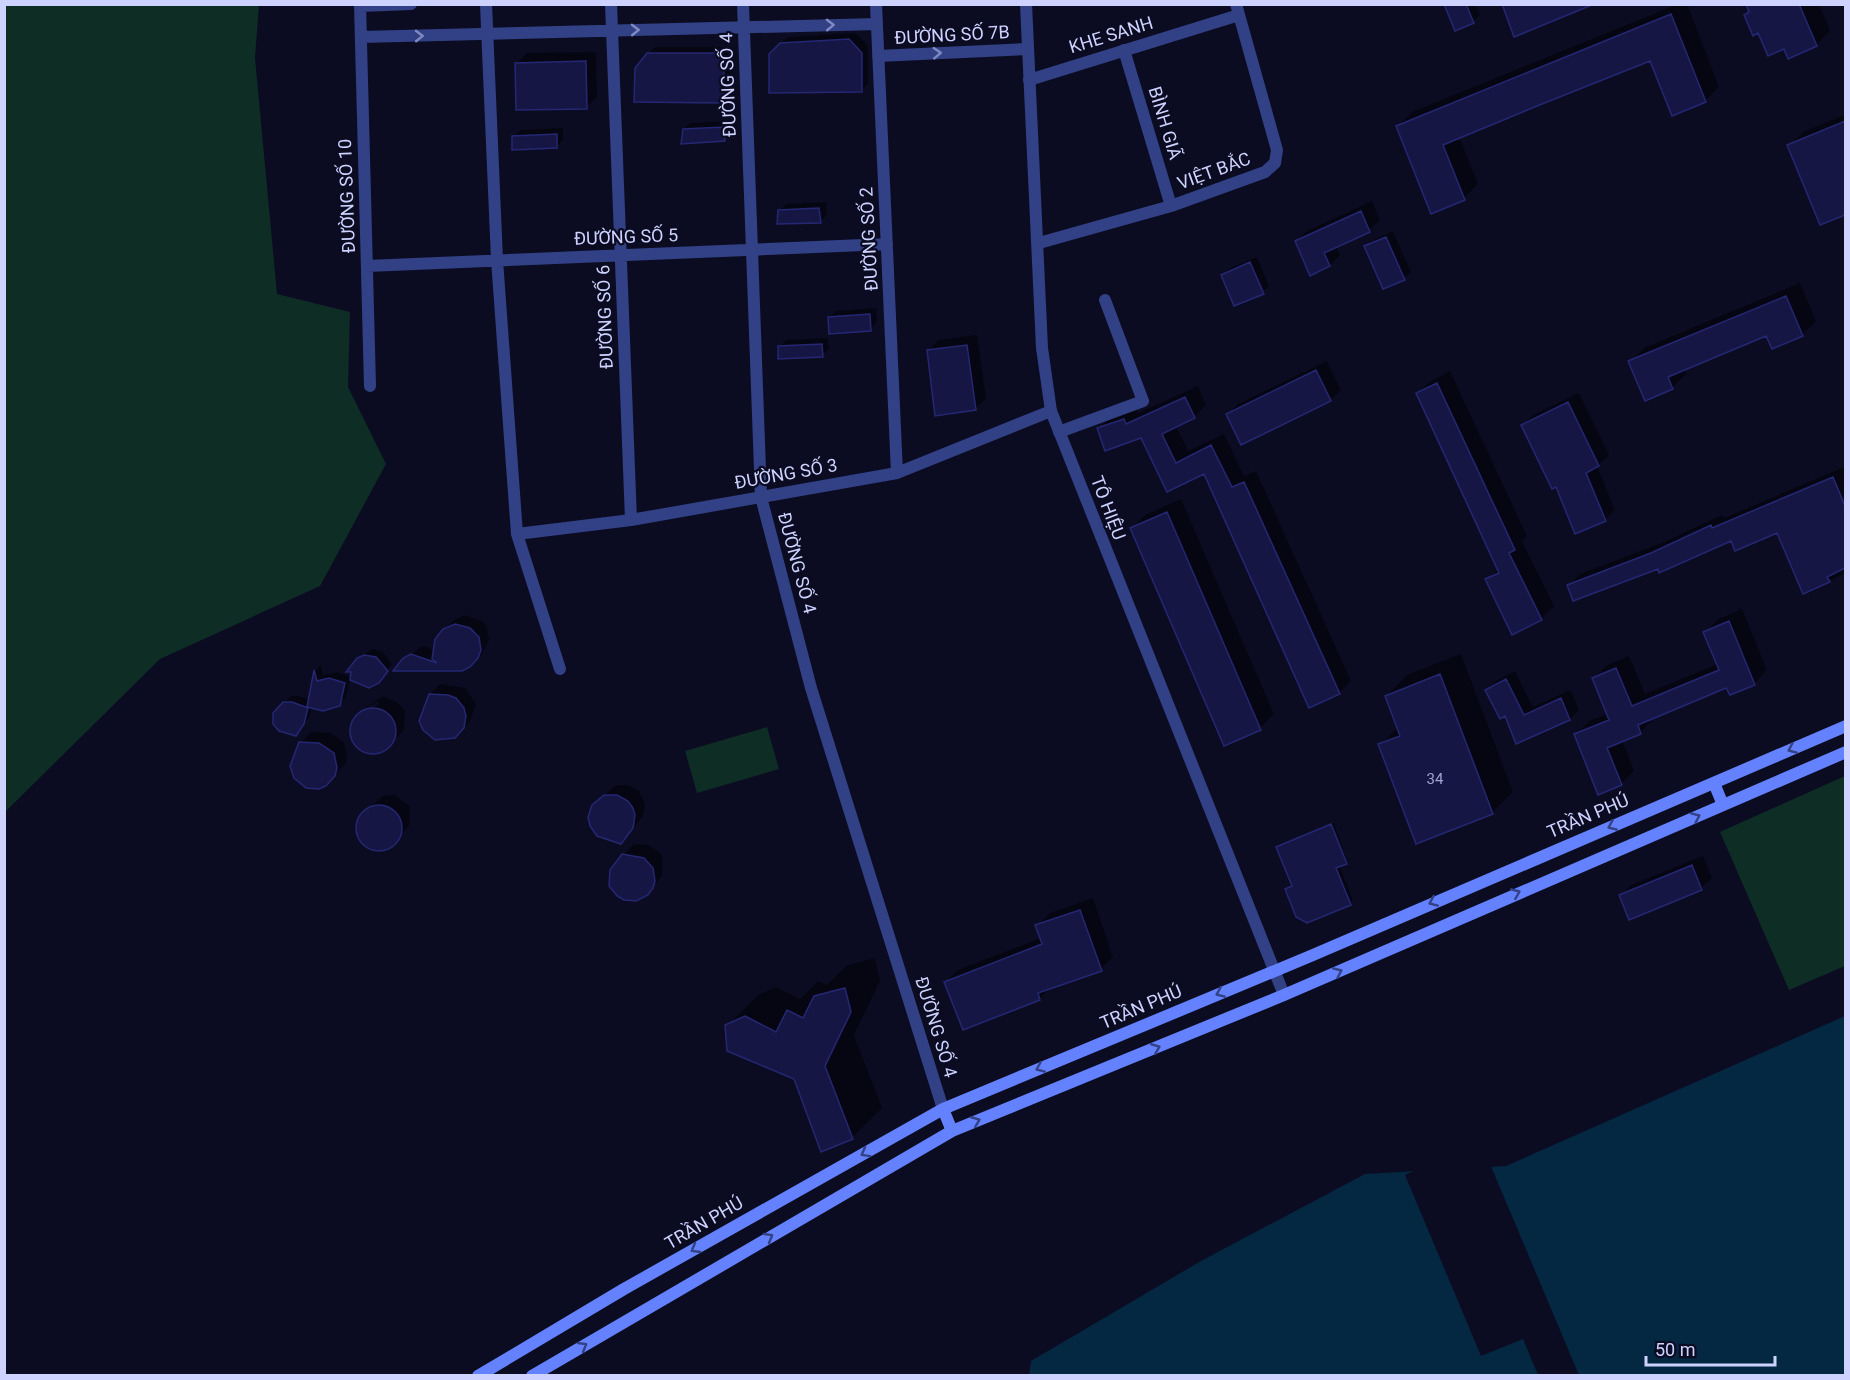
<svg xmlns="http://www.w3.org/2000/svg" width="1850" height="1380" font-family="Roboto,sans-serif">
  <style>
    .green { fill: #0e2d25 }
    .water { fill: #052842 }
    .pier { fill: #0b0c22 }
    .shadow { fill: #0007 }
    .building { fill: #161645; stroke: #252773; stroke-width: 1.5 }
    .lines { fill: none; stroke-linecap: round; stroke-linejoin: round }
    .minor { stroke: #324186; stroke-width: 12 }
    .tertiary { stroke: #324186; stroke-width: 12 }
    .secondary { stroke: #6482ff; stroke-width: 12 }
    .oneway { stroke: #808ac2 }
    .oneway2 { stroke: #334185 }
    .labels { text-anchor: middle; stroke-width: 4.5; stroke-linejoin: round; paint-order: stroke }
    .number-label { font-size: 15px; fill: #9fa3d0 }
    .street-label { font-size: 18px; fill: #cdd2ff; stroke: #0b0c22 }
  </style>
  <rect width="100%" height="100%" fill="#0b0c22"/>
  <path class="green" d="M5 4 259 5 255 58 277 294 350 312 348 387 386 464 320 586 160 659 5 812Z
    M767 727 779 769 697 793 685 751Z
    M1845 776V966L1789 990 1720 832Z"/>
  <path class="water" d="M1845 1016V1375L1029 1376 1031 1361 1201 1261 1365 1174 1506 1166Z"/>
  <path class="pier" d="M1490 1164 1579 1375H1538L1523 1339 1481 1356 1405 1175 1421 1168Z"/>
  <path class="shadow" d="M1445 4H1475L1480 15 1473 22Z
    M1678 4H1687L1719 87 1705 101 1651 59 1459 136 1478 184 1464 198 1431 212 1398 126 1412 112Z
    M1748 4H1819L1830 31 1816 45 1785 47 1759 31 1746 15 1750 11Z
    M856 33 868 46V84L862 90 770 54 788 37Z
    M655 47H721L730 56V95L723 101 648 54Z
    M596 52 597 97 586 107 517 63 527 53Z
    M1846 114V213L1821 223 1789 146 1803 132Z
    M730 121 731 132 725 139 684 129 691 123Z
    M563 128V140L556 146 514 137 520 130Z
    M1372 201 1380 220 1369 230 1336 246 1340 255 1330 265 1296 241 1307 231Z
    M826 202 827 215 820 222 779 211 786 204Z
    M1393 231 1411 272 1404 278 1366 247 1373 240Z
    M1257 257 1269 286 1263 292 1223 275 1230 268Z
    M1800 283 1816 321 1802 335 1767 334 1684 368 1686 374 1672 388 1630 362 1644 348Z
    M876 308 877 322 870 329 829 318 836 311Z
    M977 335 986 398 975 409 928 351 938 340Z
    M828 338 829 349 822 355 779 347 786 340Z
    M1327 361 1341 390 1330 400 1228 414 1238 404Z
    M1450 371 1527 536 1522 541 1554 606 1541 619 1487 580 1499 568 1418 393 1431 381Z
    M1198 386 1206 405 1194 417 1176 426 1188 451 1224 434 1244 476 1256 471 1351 681 1339 693 1204 472 1167 490 1141 436 1099 429 1111 417 1136 407 1138 413Z
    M1579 393 1609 455 1597 466 1615 510 1605 520 1557 485 1523 426 1533 415Z
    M1844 467 1846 578 1844 574 1804 592 1778 531 1732 539 1658 567 1569 585 1580 574 1664 542 1722 515 1724 518Z
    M1181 499 1274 714 1260 728 1225 744 1131 529 1145 515Z
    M1742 609 1767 670 1754 684 1727 686 1652 717 1653 719 1640 733 1622 740 1634 771 1621 784 1576 734 1589 721 1608 714 1594 678 1607 665 1629 656 1645 694 1718 664 1705 632 1718 619Z
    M465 615 483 622 487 628 489 640 482 654 473 663 462 669 405 659 422 646 435 650 444 630 454 620Z
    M372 649 382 651 392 664 385 674 350 679 346 697 339 704 312 706 310 716 296 734 274 713 291 696H299L310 700 315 671 321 665 323 675 337 672 351 677 358 659Z
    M1461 654 1513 792 1492 813 1380 745 1398 727 1386 696 1407 675Z
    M1515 671 1533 707 1570 690 1579 710 1570 719 1517 742 1506 714 1487 690 1496 681Z
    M440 684 466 688 476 705 469 723 447 739 429 735 421 721 430 695Z
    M383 696 397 702 405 711 404 730 385 750 366 753 354 742 352 732 354 718 362 710V714L379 704 378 701 362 710Z
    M311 732 330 733 344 742 347 757 345 764 325 785 301 743Z
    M616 785H628L639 791 645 804 643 816 620 843 599 800Z
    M395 795 410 807 409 826 390 846 376 850 365 845 357 828 360 816 383 796Z
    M1332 823H1334L1347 861Z
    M1329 824 1345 863 1339 865 1353 900 1308 921 1286 890 1293 885 1278 847Z
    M634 844 648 845 658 851 663 857 662 876 643 897 623 855Z
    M1703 856 1712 878 1701 888 1629 918 1621 896 1631 885Z
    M1093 898 1113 957 1101 969 1051 987 1039 999 946 982 958 970 1041 938 1037 926 1050 913Z
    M875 958 880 981 854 1035 882 1108 852 1138 795 1078 727 1026 758 995 776 987 800 999 818 981 827 985 846 966Z"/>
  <path class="building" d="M1444 4H1466L1474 23 1455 31Z
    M1502 4H1592V5L1514 37Z
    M1746 4H1799L1817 46 1788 59 1784 49 1768 56 1758 33 1753 36 1744 15 1749 12Z
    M1671 14 1706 102 1672 116 1650 61 1537 106 1443 145 1465 200 1431 214 1396 126Z
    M849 39 862 53V92L769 93V54L780 43Z
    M647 53H714L724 63 723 103 634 102 635 68Z
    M586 61 587 109 516 110 515 63Z
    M1845 121V215L1820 225 1787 145Z
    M724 127 725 141 681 144 683 129Z
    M557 134V148L512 150V136Z
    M819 208 821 223 777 224 778 210Z
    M1361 211 1370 232 1324 253 1330 266 1310 276 1295 241Z
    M1386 237 1405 280 1383 289 1364 246Z
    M1250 262 1264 294 1234 306 1221 275Z
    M1786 296 1803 336 1772 349 1766 336 1668 377 1673 389 1645 401 1628 361Z
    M870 314 871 331 829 334 828 317Z
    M822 344 823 357 778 359V346Z
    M967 345 976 410 935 416 927 350Z
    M1316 370 1331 401 1241 445 1226 414Z
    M1437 383 1515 550 1509 553 1542 620 1512 635 1485 579 1499 573 1416 393Z
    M1185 397 1195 418 1162 434 1176 463 1211 445 1232 487 1244 482 1340 694 1309 708 1204 474 1167 492 1141 438 1105 451 1097 428 1124 419 1126 424Z
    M1568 402 1599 466 1586 473 1606 521 1575 534 1556 487 1552 489 1521 425Z
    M1833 477 1845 506V568L1827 577 1830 582 1803 594 1777 533 1735 551 1731 541 1659 573 1658 569 1573 601 1567 585 1651 553 1711 525 1712 528Z
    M1167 512 1261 730 1224 746 1130 528Z
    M1729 621 1755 685 1730 695 1726 688 1638 725 1641 734 1607 748 1622 785 1598 795 1574 734 1609 720 1592 678 1616 668 1632 706 1719 670 1703 632Z
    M455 624 470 628 479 637 481 650 478 658 470 667 462 671H393L403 658 411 654 437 663 432 659 435 639 443 629Z
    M364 655 376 657 388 671 379 683 369 688 350 680 351 672H346L357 658Z
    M314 670 317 681 329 678 345 683 340 706 323 711 307 707Z
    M1440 674 1493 814 1416 844 1378 744 1400 736 1385 696Z
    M1506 679 1524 715 1561 698 1570 720 1516 744 1505 716 1500 719 1485 690Z
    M429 694 448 695 456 698 464 708 466 716 464 728 455 738 435 740 423 730 419 721Z
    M283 702H292L308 708 304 724 296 736 279 731 273 724V713Z
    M350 731a23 23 0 1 1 46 0a23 23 0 1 1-46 0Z
    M299 742 319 743 334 753 337 768 335 776 326 786 319 789 306 788 294 778 290 766Z
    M604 795H617L628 801 633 808 635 815 633 828 621 844 597 836 590 826 588 817 592 805Z
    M356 828a23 23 0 1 1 46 0a23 23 0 1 1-46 0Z
    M1331 824 1347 864 1336 868 1351 905 1307 923 1296 917 1285 889 1292 886 1276 847Z
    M622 854 644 858 653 868 655 881 653 888 648 895 636 901 624 900 617 896 609 886 610 870Z
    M1692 865 1702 890 1629 920 1619 895Z
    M1080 910 1102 971 1038 993 1040 1000 963 1030 944 982 1042 944 1035 925Z
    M845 988 851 1012 825 1066 853 1139 821 1152 794 1079 727 1051 725 1025 745 1016 776 1032 787 1010 803 1018 814 996Z"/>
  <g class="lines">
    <path class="minor" d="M360 4 370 386
      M486 4 497 260 517 534 560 669
      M611 4 631 520
      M743 4 761 497 811 688 943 1109
      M876 4 897 473
      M360 6 411 4
      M361 37 877 24
      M1124 50 1171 206
      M878 56 1027 49
      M1029 80 1239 15
      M1039 243 1171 206 1265 172 1275 163 1277 150 1236 4
      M367 266 887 244
      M1059 432 1143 401 1105 300
      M517 534 631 520 897 473 1051 411"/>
    <path class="tertiary" d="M1026 4 1042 348 1051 411 1284 995"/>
    <path class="secondary" d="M1714 783 1723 805
      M943 1109 952 1131
      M478 1376 624 1289 943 1109 1313 955 1846 726
      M532 1376 952 1131 1284 995 1846 752"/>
  </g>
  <defs><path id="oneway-chevron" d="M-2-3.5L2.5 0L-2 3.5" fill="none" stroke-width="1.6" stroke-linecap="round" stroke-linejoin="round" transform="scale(1.5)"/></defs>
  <g class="oneway">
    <use href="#oneway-chevron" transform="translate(830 25) rotate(-1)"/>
    <use href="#oneway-chevron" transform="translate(635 30) rotate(-1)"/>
    <use href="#oneway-chevron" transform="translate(419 36) rotate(-1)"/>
    <use href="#oneway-chevron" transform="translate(937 53) rotate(-3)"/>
  </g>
  <g class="oneway2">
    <use href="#oneway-chevron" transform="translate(1792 749) rotate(156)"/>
    <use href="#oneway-chevron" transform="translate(1696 817) rotate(-24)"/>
    <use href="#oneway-chevron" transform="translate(1612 826) rotate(157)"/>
    <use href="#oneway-chevron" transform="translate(1516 893) rotate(-23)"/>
    <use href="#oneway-chevron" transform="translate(1433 902) rotate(156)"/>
    <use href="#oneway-chevron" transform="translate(1338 972) rotate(-24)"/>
    <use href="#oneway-chevron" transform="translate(1220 993) rotate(157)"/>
    <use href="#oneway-chevron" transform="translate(1156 1048) rotate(-22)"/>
    <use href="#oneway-chevron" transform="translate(1040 1068) rotate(157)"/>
    <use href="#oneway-chevron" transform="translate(976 1121) rotate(-22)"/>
    <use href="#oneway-chevron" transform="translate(865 1153) rotate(151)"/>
    <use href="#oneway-chevron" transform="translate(769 1237) rotate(-30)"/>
    <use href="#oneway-chevron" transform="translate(695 1249) rotate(150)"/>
    <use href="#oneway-chevron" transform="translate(583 1346) rotate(-30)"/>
  </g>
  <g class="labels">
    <g class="number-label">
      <text x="1435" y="784">34</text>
    </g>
    <g class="street-label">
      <text transform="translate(952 35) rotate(-3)" y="6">ĐƯỜNG SỐ 7B</text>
      <text transform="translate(1111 35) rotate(-17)" y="6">KHE SANH</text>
      <text transform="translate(728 85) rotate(-92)" y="6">ĐƯỜNG SỐ 4</text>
      <text transform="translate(1165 123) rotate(73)" y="6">BÌNH GIÃ</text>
      <text transform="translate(1214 171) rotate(-20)" y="6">VIỆT BẮC</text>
      <text transform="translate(347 196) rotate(-92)" y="6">ĐƯỜNG SỐ 10</text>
      <text transform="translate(626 237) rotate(-2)" y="6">ĐƯỜNG SỐ 5</text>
      <text transform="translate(869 239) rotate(-93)" y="6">ĐƯỜNG SỐ 2</text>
      <text transform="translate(605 317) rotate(-92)" y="6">ĐƯỜNG SỐ 6</text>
      <text transform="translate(786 474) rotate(-10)" y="6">ĐƯỜNG SỐ 3</text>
      <text transform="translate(1108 508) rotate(69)" y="6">TÔ HIỆU</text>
      <text transform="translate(797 563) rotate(75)" y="6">ĐƯỜNG SỐ 4</text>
      <text transform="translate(1588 816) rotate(-23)" y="6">TRẦN PHÚ</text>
      <text transform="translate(1141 1007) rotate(-23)" y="6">TRẦN PHÚ</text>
      <text transform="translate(936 1027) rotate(73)" y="6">ĐƯỜNG SỐ 4</text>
      <text transform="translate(704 1223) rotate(-30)" y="6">TRẦN PHÚ</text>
    </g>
  </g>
  <rect width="1850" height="1380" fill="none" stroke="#cdd2ff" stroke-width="12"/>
  <path d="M1646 1356v9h129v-9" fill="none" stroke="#cdd2ff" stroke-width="3"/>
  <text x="1655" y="1356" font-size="18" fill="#cdd2ff" stroke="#0b0c22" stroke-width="4.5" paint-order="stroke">50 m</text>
</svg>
